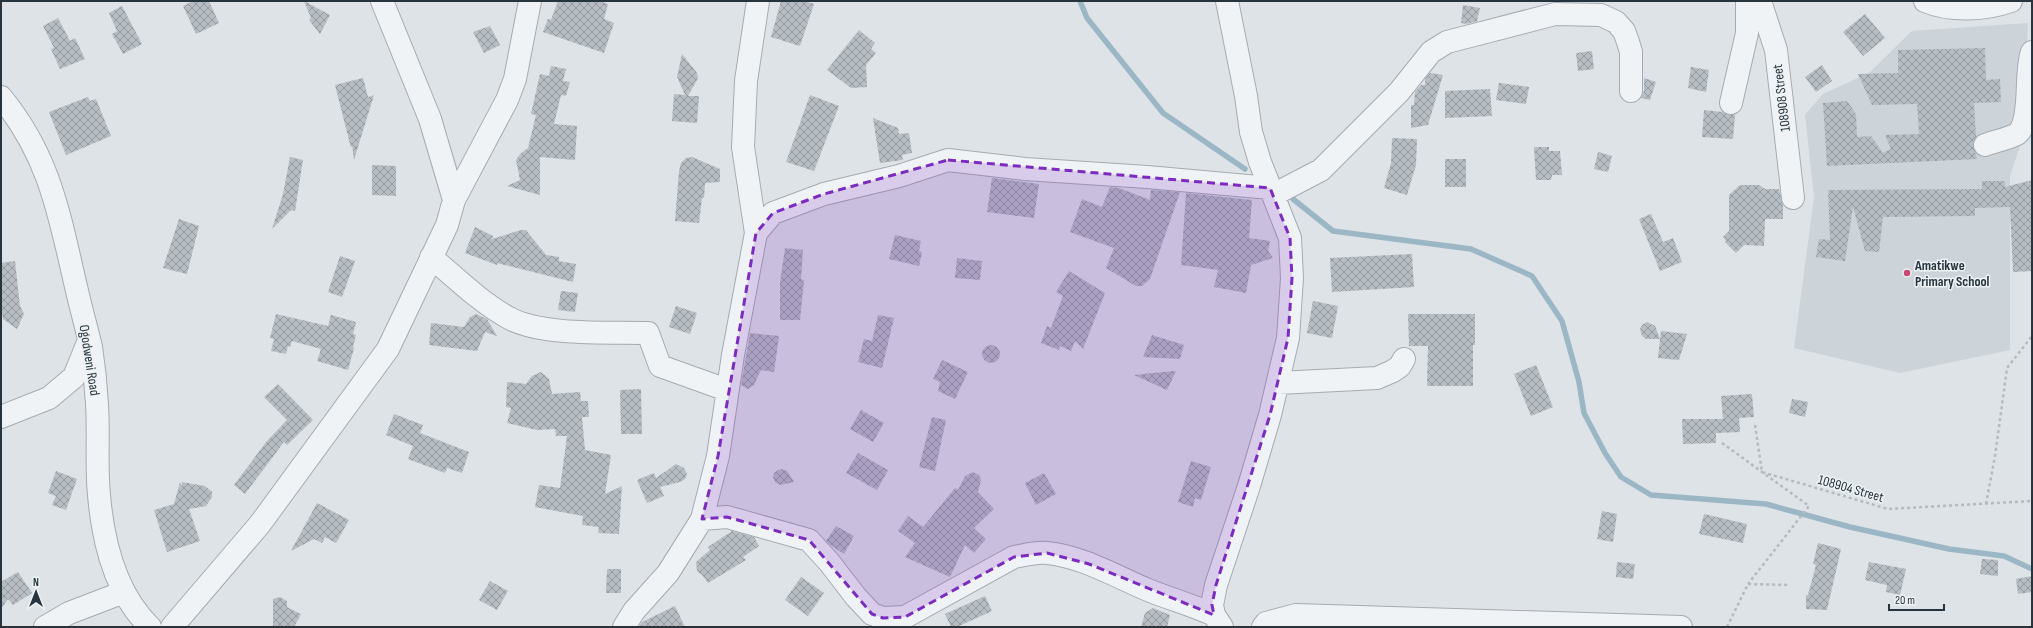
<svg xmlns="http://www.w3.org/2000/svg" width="2033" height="628" font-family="'Sofia Sans Condensed',sans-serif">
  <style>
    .built { fill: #ccd3d9 }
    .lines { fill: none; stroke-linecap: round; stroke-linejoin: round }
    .stream { stroke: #9bb7c5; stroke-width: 5.5 }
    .building { fill: url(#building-cross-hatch) }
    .minor-casing { stroke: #a4abb1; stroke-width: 24 }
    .path { stroke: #b4babe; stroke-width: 2.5; stroke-dasharray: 3 3; stroke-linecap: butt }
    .minor { stroke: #f0f3f5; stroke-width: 22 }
    .marked { fill: #7b2cbf; fill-opacity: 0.2; stroke: #7b2cbf; stroke-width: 3; stroke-dasharray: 8 5; stroke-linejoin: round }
    .poi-dot { fill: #c64973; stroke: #edf2f5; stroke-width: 1.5 }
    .labels { text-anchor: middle; stroke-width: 3; stroke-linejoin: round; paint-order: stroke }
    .street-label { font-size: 14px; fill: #28343d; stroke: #edf2f5 }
    .poi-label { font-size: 14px; font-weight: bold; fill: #28343d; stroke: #edf2f5; text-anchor: start }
  </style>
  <defs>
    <pattern id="building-cross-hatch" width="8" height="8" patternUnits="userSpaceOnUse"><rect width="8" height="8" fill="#b6bdc3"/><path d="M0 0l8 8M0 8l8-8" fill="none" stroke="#949aa0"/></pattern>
  </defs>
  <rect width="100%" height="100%" fill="#dee3e7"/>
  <path class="built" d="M2028 23 2021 143 2010 176V350L1900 373 1794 348 1814 197 1805 115 1823 94 1869 73 1912 31Z"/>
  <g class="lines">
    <path class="stream" d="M1080 1 1087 18 1163 113 1245 169
      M1293 199 1333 231 1471 249 1532 276 1562 321 1579 382 1584 413 1605 453 1621 477 1651 495 1766 504 1850 527 1949 549 2004 556 2032 569"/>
  </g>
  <path class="building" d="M193 1H209L219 23 196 34 183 6Z
    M304 1 330 15 320 34 309 20 311 18Z
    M558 1H599L608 4 604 19 614 23 604 53 543 32 548 19 551 20Z
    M781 1H804L814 4 800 46 771 37Z
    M1463 5 1480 8 1477 21 1467 24 1461 23Z
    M122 6 142 44 123 54 112 34 117 31 109 13Z
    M1865 14 1885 38 1863 56 1843 32Z
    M58 18 70 41 75 38 85 59 60 69 51 49 54 48 43 26Z
    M490 26 500 45 484 53 473 32Z
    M859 30 875 43 871 49 876 53 866 65 867 87 851 88 827 70Z
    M1985 48 1986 80 2000 79 2001 102 1974 103 1976 137 1973 143 1977 159 1827 166 1823 103 1847 101 1856 114 1857 137 1871 136 1883 153 1891 149 1885 135 1919 134 1917 104 1872 105 1858 74 1898 73V50Z
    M1592 51 1594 69 1578 71 1576 53Z
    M682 54 697 73 698 78 688 96H699L697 123 672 121 674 94 685 95 677 77Z
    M1822 65 1832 81 1816 92 1805 77Z
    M551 66 566 69 563 81 570 82 566 96 561 95 554 124 577 126 575 160 540 157V195L507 186 520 180 516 160 520 154 528 148 536 115 531 114 540 74 549 76Z
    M1691 67 1709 70 1706 92 1688 88Z
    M1430 73 1443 75 1428 125 1411 128V105H1414L1415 92 1421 85H1425V79Z
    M363 78 368 97 374 95 354 160 352 144 351 148 335 85Z
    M1644 78 1656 82 1650 100 1641 98 1644 91Z
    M1499 83 1529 87 1526 104 1496 100Z
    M1490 89 1492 116 1445 118V91Z
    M810 95 839 106 814 171 786 162Z
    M88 97 90 101 96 99 111 136 66 155 49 112Z
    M1704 110 1722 112 1729 115H1735L1733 139 1702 137Z
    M873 118 898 128 899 134 909 133 912 153 902 155 903 160 880 163Z
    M1392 138 1417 139 1416 165 1407 195 1384 188 1391 163Z
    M1534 147H1549V151H1560L1562 175H1552L1551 180H1536Z
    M1598 152 1612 156 1608 172 1594 169Z
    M290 157 303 160 295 211 291 210 272 229 283 194Z
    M692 157 720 169V182L705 183 704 198H702L699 223 675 221 679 171 681 163 686 158Z
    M1445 159H1466V187H1445Z
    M372 165 396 166V196L372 195Z
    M992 178 1039 184 1034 218 987 212Z
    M2032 180V271L2013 272 2010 207 1975 208V216L1883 217 1879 252 1865 251 1853 207 1845 261 1816 257 1819 239 1830 240 1828 190 1982 189V181H2005V187Z
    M1740 185H1759L1765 189H1779L1783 206V219H1765L1764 246 1744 245 1736 253 1725 242 1726 241 1723 237 1729 231V195Z
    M1110 187 1119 188 1150 200 1151 190 1180 192 1150 279 1142 286H1136L1106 268 1114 248 1070 232 1082 199 1102 207Z
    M1186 193 1252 200 1249 238 1270 241 1268 251 1273 258 1251 265 1246 293 1214 287 1218 270 1181 265Z
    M1651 214 1663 242 1673 238 1682 262 1660 271 1639 219Z
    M179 219 199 226 187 274 163 268Z
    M475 227 493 236 492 239 521 230H526L546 255 559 257V261L576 264 573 282 497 263V265L465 253Z
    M895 235 921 241 919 251 922 252 919 266 889 259Z
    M785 248 803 250 801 279 804 280 800 320H780V283Z
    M1412 254 1414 287 1332 292 1330 258Z
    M340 256 355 261 342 297 328 292Z
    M957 258 982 261 980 280 955 278Z
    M15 261 20 306 24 314 17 329 3 319 1 305V263Z
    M1069 271 1105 293 1083 349 1075 341 1071 351 1060 346 1059 350 1041 343 1047 326 1051 328 1063 296 1056 292Z
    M561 291 578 293 575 312 558 310Z
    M1313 301 1338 306 1332 338 1307 333Z
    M676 306 697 313 690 334 669 327Z
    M276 314 328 326 331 315 356 322 353 334 356 335 353 347 354 348 348 370 317 361 321 349 292 341 290 347 288 346 286 354 271 351 274 339 270 338Z
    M476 314 487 319 497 336 485 332 477 351 429 345 431 323 464 327 470 317Z
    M1408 314H1475V345H1473V386H1427L1428 346H1409Z
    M878 315 894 318 882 368 858 362 864 339 872 341Z
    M1647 322 1655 326 1660 339H1646L1642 336 1640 329 1642 325Z
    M1661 331 1687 334 1679 360 1658 358Z
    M750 333 779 336 774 372 761 370 754 385 748 389 741 385Z
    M1152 335 1184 345 1180 359 1143 357Z
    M982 354a9 9 0 1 1 18 0a9 9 0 1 1-18 0Z
    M942 360 968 372 955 399 938 391 940 382 933 379Z
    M1536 365 1553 407 1531 416 1514 374Z
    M1176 371 1167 390 1134 375 1163 372Z
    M541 372 549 379 552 394 580 392 581 401H588L589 417H582L585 450 611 455 605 494 622 486 619 534 598 533 599 527 582 525 583 516 535 507 539 485 560 488 567 436H556L555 429 537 430 507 423 511 408 506 407 507 382 526 384 532 376Z
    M278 384 313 420 287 445 284 442 245 494 234 485 267 441 287 420 264 397Z
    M641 389 642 434H621L620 390Z
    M1752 394 1754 417 1739 418 1740 432 1716 433V443L1683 444 1682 419H1723L1721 396Z
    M1792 399 1808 402 1805 417 1789 413Z
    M861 410 884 423 873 442 850 429Z
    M394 414 423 425 420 433 469 452 462 473 447 468 445 473 408 459 413 446 386 435Z
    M932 417 946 420 935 471 919 467Z
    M858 453 888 470 877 490 846 473Z
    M1191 461 1211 467 1201 500 1195 498 1193 507 1178 502Z
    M676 464 684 468 687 474 685 479 680 482 660 487 664 496 647 503 637 480 654 473 656 478Z
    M782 469 787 471 794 482 781 485 776 483 773 478 774 473 778 470Z
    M56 471 77 479 66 510 52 505 56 496 48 493Z
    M973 472 979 475 981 480 978 492 994 509 974 528 986 539 974 553 965 545 950 577 905 557 915 543 898 531 908 516 923 527 955 488 958 490 965 476Z
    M1044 473 1056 494 1036 505 1025 483Z
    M180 482 181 487 182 482 205 486 212 492V497L206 506 189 509 200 541 167 552 154 510 174 504Z
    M317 503 349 520 336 543 325 537 322 543 314 539 291 551Z
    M1602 511 1617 514 1613 542 1597 539Z
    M1704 514 1747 524 1743 543 1699 534Z
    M836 526 854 536 844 554 832 546 826 541Z
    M732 531 754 537 759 546 743 557 746 560 708 583 703 576 697 571 696 562 710 550 708 547Z
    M1818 543 1841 549 1827 610 1806 609V595H1808L1816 565 1813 564Z
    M1982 559 1998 560V576L1980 574Z
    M1617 562 1635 564 1633 579 1616 577Z
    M1869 562 1906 569 1900 595 1886 592 1887 585 1865 580Z
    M607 569H621V593H606Z
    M18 572 32 593 13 605 8 599 1 609V582Z
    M2032 576V592L2018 594 2016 579Z
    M801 577 824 593 808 616 785 600Z
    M490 581 508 591 497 610 479 600Z
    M985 596 992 611 957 627H951L945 614Z
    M280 597 287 601V607L301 614 294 627H273V599Z
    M675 606 685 627H639L642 622Z
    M1153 608 1170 615 1167 627H1141L1145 613Z"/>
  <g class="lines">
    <defs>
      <path id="minor" d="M382 1 430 119 454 200
        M1760 1 1776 50 1793 198
        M1925 1C1951 12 1985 10 2011 1
        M1 97C52 159 60 220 78 295 82 312 87 330 91 347 94 366 96 386 97 404 99 434 96 465 99 495 103 542 115 593 150 627
        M1731 103 1747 33V1
        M1985 145C1995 141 2008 139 2017 134 2033 121 2024 73 2032 52
        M1273 195 1321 170 1399 92 1431 52 1447 42 1555 14 1601 15 1616 22 1624 31 1628 42 1631 52V91
        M756 233 743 147 746 81 758 1
        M431 257C456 278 480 302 509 318 542 336 609 332 648 333L660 366 727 390
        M1278 383 1377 378 1393 371 1400 366 1404 359
        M1 417 49 398 74 377 89 340
        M702 519 727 517 809 540 829 562 856 597 872 614 883 618 905 617 1014 557C1025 555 1036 552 1047 553 1081 556 1117 577 1148 590 1170 599 1192 605 1214 615
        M45 627 69 613 124 592
        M172 627 260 524 388 349 447 225 454 200 507 100 515 79 530 1
        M624 627 634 611 668 573 702 519 718 456 733 355 756 233 773 213 824 194 899 176 948 160 1025 169 1147 177 1270 188
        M1222 627 1214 615 1212 605 1216 585 1249 486 1270 415 1288 338 1292 278 1290 238 1260 162 1251 132 1246 96 1227 1
        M1263 627 1266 623 1296 615 1681 627"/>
    </defs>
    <use href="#minor" class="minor-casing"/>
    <path class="path" d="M1755 425 1762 472 1888 509 2032 501
      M1722 443 1809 506 1748 584
      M1986 504 1995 456 2007 368 2032 336
      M1727 627 1748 584 1790 585"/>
    <use href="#minor" class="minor"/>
  </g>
  <path class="marked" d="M948 160 1270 188 1290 238 1292 278 1288 338 1270 415 1216 585 1212 605 1214 615 1089 564 1047 553 1014 557 905 617 883 618 872 614 809 540 727 517 702 519 718 456 756 233 773 213 824 194Z"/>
  <circle class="poi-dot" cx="1907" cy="273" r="4"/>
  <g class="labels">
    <g class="street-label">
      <text transform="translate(1781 98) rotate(-97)" y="5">108908 Street</text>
      <text transform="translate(90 360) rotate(81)" y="5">Ogodweni Road</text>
      <text transform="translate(1851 488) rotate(16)" y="5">108904 Street</text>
    </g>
    <g class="poi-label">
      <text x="1915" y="270">Amatikwe<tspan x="1915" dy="16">Primary School</tspan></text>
    </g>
  </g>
  <rect width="2033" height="628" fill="none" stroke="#28343d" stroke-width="4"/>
  <g transform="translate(36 592)" stroke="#edf2f5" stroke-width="3" paint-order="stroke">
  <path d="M0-3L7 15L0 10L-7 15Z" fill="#28343d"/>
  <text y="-6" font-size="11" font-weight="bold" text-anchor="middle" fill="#28343d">N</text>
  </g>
  <path d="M1889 604v6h55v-6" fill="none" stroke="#28343d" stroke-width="2"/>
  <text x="1895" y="604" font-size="12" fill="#28343d" stroke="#edf2f5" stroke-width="3" paint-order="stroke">20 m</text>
</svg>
